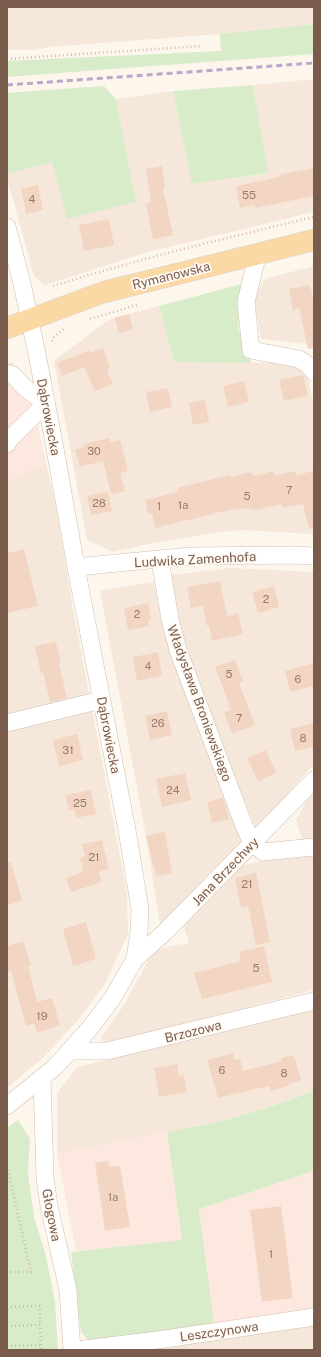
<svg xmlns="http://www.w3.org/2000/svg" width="321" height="1357" font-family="'Public Sans',sans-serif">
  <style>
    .residential { fill: #f5e8da }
    .commercial { fill: #fde8e0 }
    .green { fill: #d8ecc9 }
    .building { fill: #f3d5c3 }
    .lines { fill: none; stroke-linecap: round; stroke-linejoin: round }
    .minor-casing { stroke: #d1beb0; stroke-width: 18 }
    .major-casing { stroke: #dad1cd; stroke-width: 22 }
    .path { stroke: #d9b8a5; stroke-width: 2.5; stroke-dasharray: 1 3; stroke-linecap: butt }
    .minor { stroke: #fff; stroke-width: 17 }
    .major { stroke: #fbd9a5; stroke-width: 21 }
    .rail { stroke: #b9a8c9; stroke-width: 3; stroke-dasharray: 6 4; stroke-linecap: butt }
    .labels { text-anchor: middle; stroke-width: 3.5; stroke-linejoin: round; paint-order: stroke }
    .number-label { font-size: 11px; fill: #987a6a }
    .street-label { font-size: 13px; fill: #7a5c4d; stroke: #fffaf3 }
  </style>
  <rect width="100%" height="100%" fill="#fdf6ec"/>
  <path class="residential" d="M7 7H314V24L220 34 48 47 34 50H7Z
    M314 79V212L148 252 45 285 34 276 7 178V174L52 162 136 202 116 99 173 91 192 184 268 173 253 85Z
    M314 266V345L261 339 254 298 264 279Z
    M159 306 174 362 295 363 307 375 314 404V534L241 530 221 532 147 544 113 552 87 540 54 361 110 319Z
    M46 463 56 506 73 609 127 893 128 934 105 984 77 1021 44 1057 7 1088V481Z
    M231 568 314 572V764L256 829 205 705 177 617 170 575Z
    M154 582 163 630 182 682 246 839 161 929 144 825 100 591Z
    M314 791V842L303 843 296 820 309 796Z
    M309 850 314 851V990L105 1045 101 1038 124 1005 149 959 158 950 171 946 189 943 183 923 235 867Z
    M314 1008V1093L313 1091 267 1108 218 1122 57 1154V1093L77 1067Z
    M314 1325V1350H135Z"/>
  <path class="commercial" d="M11 362 28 377 46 463 7 481V364Z
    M167 1132 182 1241 76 1251 57 1154Z
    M314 1171V1308L214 1323 199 1208Z"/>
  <path class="green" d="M314 24V54L7 77V61L221 51 220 34Z
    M253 85 268 173 192 184 173 91Z
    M104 86 116 99 136 202 67 219 52 162 7 174V93Z
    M242 284 238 328 251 363 174 362 159 306Z
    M314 1091V1171L199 1209 214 1323 97 1342 87 1339 81 1332 71 1252 182 1240 167 1132 218 1122 267 1108Z
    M18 1120 30 1139 28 1173 34 1217 46 1256 55 1302 58 1350H7V1128Z"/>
  <path class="building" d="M162 166 165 187 163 188 173 235 153 239 146 204 151 202 146 169Z
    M314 168V196L255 208V205L240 208 236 186 279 177 278 175Z
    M38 185 43 210 26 214 21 189Z
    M109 219 114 245 84 251 79 225Z
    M310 285 314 304V348L308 349 299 308 293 310 289 289Z
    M129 314 133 329 119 333 115 318Z
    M103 348 110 368 107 370 113 384 95 391 84 367 62 376 57 363 90 350 91 353Z
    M303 375 308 396 284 401 279 380Z
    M244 381 249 402 228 407 223 386Z
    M168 388 172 407 150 412 146 392Z
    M205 400 209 422 193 425 189 403Z
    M109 438 110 442 120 440 128 471 120 473 125 491 111 494 103 461 80 467 75 450 84 447V444Z
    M274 471 275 476 295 471 296 475 314 471V528L309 529 303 504 282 508 281 504 255 510 247 508 237 510V508L155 528 152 513 148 514 145 500 178 492 177 488 229 475 230 477 252 472 253 476Z
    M108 492 112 511 91 515 87 496Z
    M24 549 38 606 7 613V553Z
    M220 581 227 616 238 613 243 634 212 641 209 626H207L203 606 191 608 187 587Z
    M274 586 279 607 258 613 252 592Z
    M148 603 151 620H148L149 626 128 630 124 608Z
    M56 642 61 663H59L67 698 50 702 43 673 41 674 35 646Z
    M158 652 162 676 137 681 133 657Z
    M235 660 243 681 239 683 255 725 232 734 224 712 231 710 215 667Z
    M314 663V686L290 692 285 671Z
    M167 711 172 735 150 740 145 716Z
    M314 723V747L295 751 290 729Z
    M77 734 83 760 59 766 53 740Z
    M266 750 276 773 258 781 247 758Z
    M185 773 191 800 162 807 156 779Z
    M91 790 96 814 76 818 74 810 69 811 65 795Z
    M223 798 229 819 212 823 207 802Z
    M165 832 172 873 156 876 146 836Z
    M102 840 109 869 99 872 102 882 71 892 66 878 83 872 80 858 85 856 82 844Z
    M11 862 22 901 7 905V863Z
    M256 873 270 942 256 945 248 906 241 908 235 878Z
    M86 922 96 959 73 966 63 929Z
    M23 941 31 965 28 966 37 1002 52 998 60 1025 37 1033 34 1023 26 1026 11 971 7 973V946Z
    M264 946 272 982 202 999 194 973 241 961 239 952Z
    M233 1053 234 1060 240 1059 243 1071 282 1061 281 1058 294 1055 301 1080 289 1084V1086L270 1091 269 1086 218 1098 207 1060Z
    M177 1064 179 1076 184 1075 187 1092 159 1097 154 1068Z
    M108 1161 110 1167 120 1166 130 1227 105 1231 95 1163Z
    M281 1206 293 1298 262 1302 250 1210Z"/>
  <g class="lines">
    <defs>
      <path id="minor" d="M7 227 21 279 37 354 54 443 76 567 127 830 140 909 139 932 135 959 112 999 90 1028 55 1067 7 1106
        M258 253 246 302 251 350 299 359 308 365 314 372
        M7 373 13 375 25 388 46 403 9 440 7 444
        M160 559 170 619 178 650 243 823 252 843 263 852 314 847
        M76 567 191 556 293 555 314 556
        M7 723 101 700
        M135 959 166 931 314 780
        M70 1051H107L314 1001
        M42 1079 45 1178 49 1206 68 1290 72 1350
        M77 1350 165 1339 314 1317"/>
      <path id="major" d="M7 328 104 292 314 240"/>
    </defs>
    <use href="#minor" class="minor-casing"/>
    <use href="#major" class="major-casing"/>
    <path class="path" d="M7 59 201 46
      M53 286C139 259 226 238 314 217
      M90 319 137 305
      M52 341 53 338 65 328
      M7 1146 10 1144
      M7 1166 31 1272H7
      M7 1307 40 1306V1325
      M7 1326 40 1325 41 1350
      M7 1346 41 1345"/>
    <use href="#minor" class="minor"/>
    <use href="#major" class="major"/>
    <path class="rail" d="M7 85 314 63"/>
  </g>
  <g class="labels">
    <g class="number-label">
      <text x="249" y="199">55</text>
      <text x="32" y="203">4</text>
      <text x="94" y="455">30</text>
      <text x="289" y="494">7</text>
      <text x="247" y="500">5</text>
      <text x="99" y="507">28</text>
      <text x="183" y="509">1a</text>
      <text x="159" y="510">1</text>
      <text x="266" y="603">2</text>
      <text x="137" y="618">2</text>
      <text x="148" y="670">4</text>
      <text x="229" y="678">5</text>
      <text x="298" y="683">6</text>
      <text x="239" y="722">7</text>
      <text x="158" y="727">26</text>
      <text x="303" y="742">8</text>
      <text x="68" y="754">31</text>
      <text x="173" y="794">24</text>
      <text x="80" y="807">25</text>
      <text x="94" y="861">21</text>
      <text x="247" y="888">21</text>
      <text x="256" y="972">5</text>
      <text x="42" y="1020">19</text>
      <text x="222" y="1074">6</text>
      <text x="284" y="1077">8</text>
      <text x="113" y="1201">1a</text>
      <text x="271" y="1258">1</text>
    </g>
    <g class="street-label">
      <text transform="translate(171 275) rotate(-14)" y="5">Rymanowska</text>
      <text transform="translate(49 417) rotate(79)" y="5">Dąbrowiecka</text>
      <text transform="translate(195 559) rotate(-3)" y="5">Ludwika Zamenhofa</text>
      <text transform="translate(200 703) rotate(70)" y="5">Władysława Broniewskiego</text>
      <text transform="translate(109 735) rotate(79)" y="5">Dąbrowiecka</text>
      <text transform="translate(225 871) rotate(-46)" y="5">Jana Brzechwy</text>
      <text transform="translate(193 1031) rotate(-14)" y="5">Brzozowa</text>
      <text transform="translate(52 1215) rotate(79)" y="5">Głogowa</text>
      <text transform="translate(219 1331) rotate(-8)" y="5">Leszczynowa</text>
    </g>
  </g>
  <rect width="321" height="1357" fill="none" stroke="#7a5c4d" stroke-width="16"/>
</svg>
